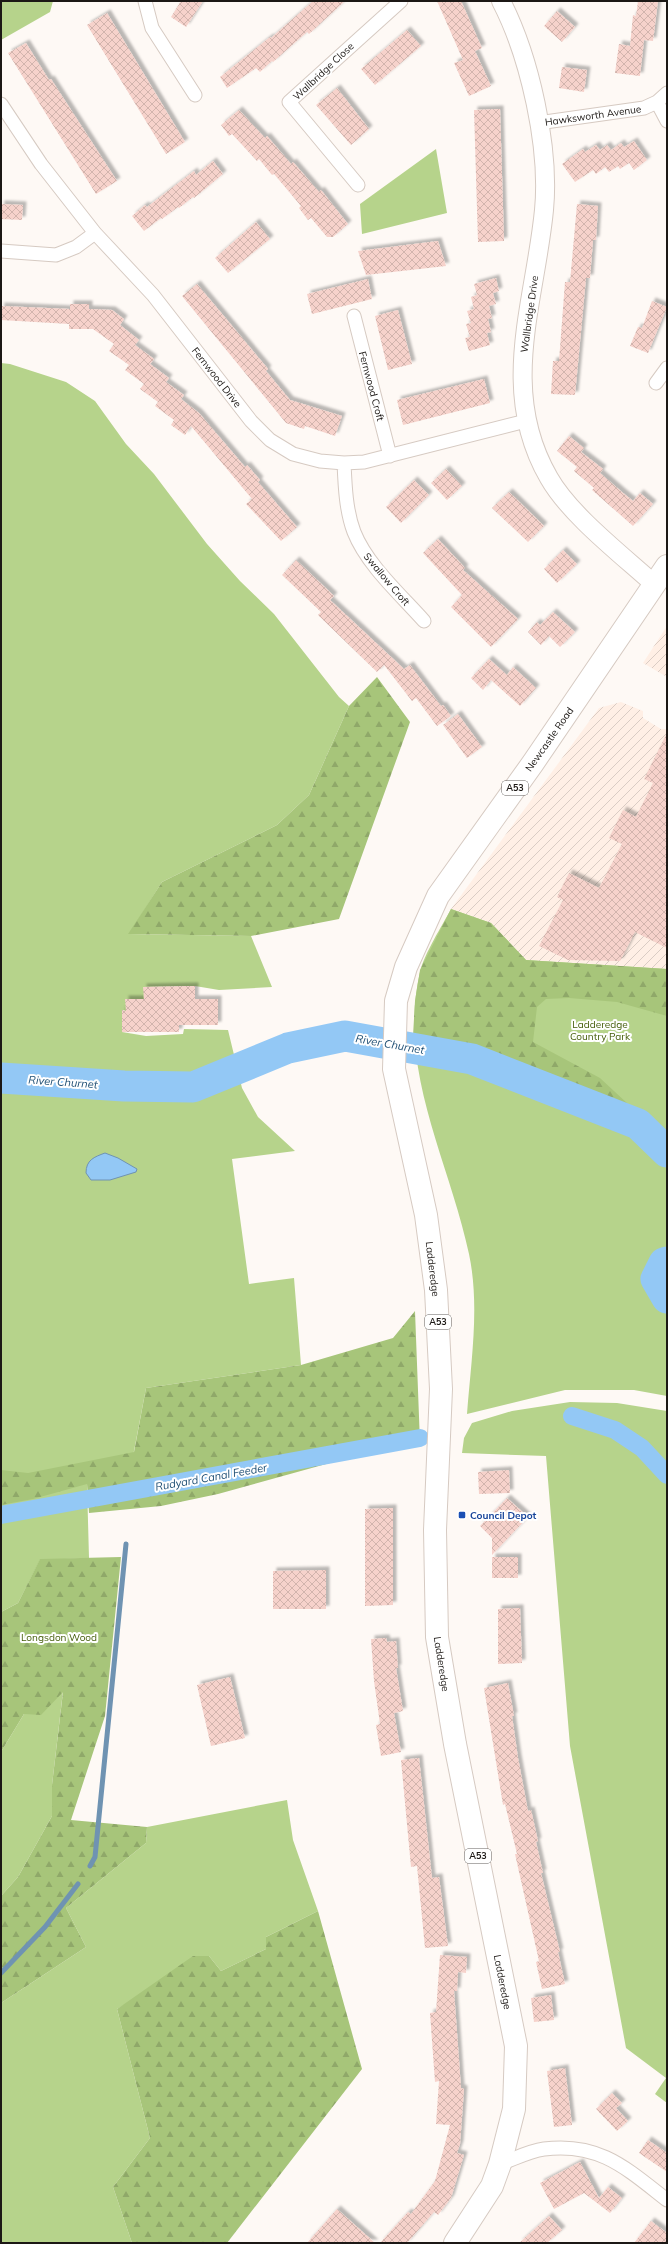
<svg xmlns="http://www.w3.org/2000/svg" width="668" height="2244" font-family="Mulish,sans-serif">
  <style>
    .industrial { fill: url(#industrial-furrows) }
    .green { fill: #b6d38b }
    .forest { fill: url(#forest-firs) }
    .water { fill: #93c8f5; stroke: #6f93b2 }
    .lines { fill: none; stroke-linecap: round; stroke-linejoin: round }
    .stream { stroke: #6f93b2; stroke-width: 5 }
    .canal { stroke: #93c8f5; stroke-width: 18 }
    .river { stroke: #93c8f5; stroke-width: 31 }
    .building { fill: url(#building-cross-hatch); filter: url(#shadow) }
    .street-casing { stroke: #d6cac2; stroke-width: 15 }
    .secondary-casing { stroke: #d6cac2; stroke-width: 20 }
    .highway-casing { stroke: #d6cac2; stroke-width: 24 }
    .street { stroke: #fff; stroke-width: 13 }
    .secondary { stroke: #fff; stroke-width: 18 }
    .highway { stroke: #fff; stroke-width: 22 }
    .transit-dot { fill: #1a4fb4; stroke: #fff; stroke-width: 1.5 }
    .labels { text-anchor: middle; stroke-width: 4; stroke-linejoin: round; paint-order: stroke }
    .shield { fill: #fff; stroke: #605d5b; stroke-width: 1 }
    .shield-label { font-size: 9px; font-weight: bold; fill: #1c1815 }
    .street-label { font-size: 10px; fill: #1c1815; stroke: #fff }
    .park-label { font-size: 10px; fill: #435c08; stroke: #fff }
    .transit-label { font-size: 10px; font-weight: bold; fill: #164399; stroke: #fff; text-anchor: start }
    .water-label { font-size: 11px; font-style: italic; fill: #1f4f74; stroke: #fff }
  </style>
  <defs>
    <pattern id="industrial-furrows" width="10" height="10" patternUnits="userSpaceOnUse"><rect width="10" height="10" fill="#ffefe5"/><path d="M-1 1l2-2M0 10L10 0M9 11l2-2" fill="none" stroke="#daccc4"/></pattern>
    <pattern id="forest-firs" width="22" height="20" patternUnits="userSpaceOnUse"><rect width="22" height="20" fill="#a7c57a"/><path d="M5 1l3.5 6h-7zM16 11l3.5 6h-7z" fill="#8fa869"/></pattern>
    <pattern id="building-cross-hatch" width="8" height="8" patternUnits="userSpaceOnUse"><rect width="8" height="8" fill="#f6d2cb"/><path d="M0 0l8 8M0 8l8-8" fill="none" stroke="#d2b4ad"/></pattern>
    <filter id="shadow"><feDropShadow dx="3.5" dy="-3.5" stdDeviation="1" flood-color="#0004"/></filter>
  </defs>
  <rect width="100%" height="100%" fill="#fef9f5"/>
  <path class="industrial" d="M667 626V677L643 663Z
    M621 702 643 711V718L661 729H667V969L526 960 491 923 451 909 599 708Z"/>
  <path class="green" d="M1 1H53L50 12 1 40Z
    M436 149 447 213 362 234 360 204Z
    M1 363 10 364 66 382 95 401 126 444 154 474 207 544 240 581 274 614 339 697 349 706 309 795 277 825 162 882 129 934 251 936 272 987 219 990 195 986 144 987V999H126V1011L122 1010V1032L146 1036 183 1034 184 1029 228 1030 242 1088 258 1117 295 1151 232 1159 249 1284 294 1278 301 1365 146 1388 130 1472 87 1484 89 1558 40 1560 18 1603 1 1612Z
    M451 909 491 923 526 960 667 969V1396L634 1390H565L467 1414C471 1361 480 1306 469 1254 449 1160 397 1070 420 972 424 954 442 926 451 909Z
    M570 1402 617 1403 667 1411V2103L655 2094 666 2078 626 2048 570 1746 546 1456 462 1453 464 1438 472 1423 512 1411Z
    M63 1691 52 1785V1816L18 1877 1 1896V1752L24 1714Z
    M287 1800 293 1840 318 1911 266 1937V1949L221 1971 209 1956 117 2009 150 2138 113 2187 132 2243H1V2003L86 1947 66 1908 146 1843 147 1827Z"/>
  <path class="forest" d="M377 677 410 722 339 919 251 936 128 934 162 882 277 825 309 795 349 706Z
    M451 909 491 923 526 960 667 969V1016L617 1002 569 998 546 999 537 1007 533 1042 600 1078 642 1117 476 1048 413 1036 415 1001 420 970Z
    M415 1311 420 1443 355 1456 218 1494 161 1506 89 1513 87 1484 33 1499 1 1505V1470L28 1473 134 1452 146 1388 301 1365 393 1338Z
    M121 1557 105 1716 71 1820 147 1827 146 1843 66 1908 86 1947 1 2003V1896L18 1877 52 1816V1785L63 1692 41 1715 24 1714 1 1752V1612L18 1603 40 1559Z
    M318 1911 362 2069 227 2243H132L113 2187 150 2138 117 2009 193 1956H209L221 1971 266 1949V1937Z"/>
  <path class="water" d="M105 1153 118 1158 137 1169 136 1172 110 1180H91L86 1173C86 1160 94 1157 105 1153Z"/>
  <g class="lines">
    <path class="stream" d="M90 1866 95 1857 126 1544
      M1 1973 45 1927 78 1884"/>
    <path class="canal" d="M572 1416 615 1430 642 1448 667 1475
      M1 1515 420 1438"/>
    <path class="river" d="M1 1078 124 1086 193 1087 288 1048 345 1036 472 1059 638 1124 667 1152
      M667 1262 664 1263 656 1279 667 1298"/>
  </g>
  <path class="building" d="M181 1H203L186 27 171 17Z
    M313 1H345L309 34 307 32 273 62 272 61 260 72 256 68 227 88 220 77 270 37 271 38Z
    M437 1H461L482 48 475 51 491 86 469 96 454 63 463 60Z
    M638 1H658L653 41 644 40 640 76 615 73 619 44 630 46 633 15 636 16Z
    M557 11 575 27 562 42 544 26Z
    M107 13 185 142 166 154 87 25Z
    M407 30 421 46 375 85 361 69Z
    M26 43 49 80 51 79 117 181 96 194 8 53Z
    M562 67 587 70 584 92 559 88Z
    M337 88 369 129 351 145 316 105Z
    M500 109 504 241 478 242 474 110Z
    M239 110 265 138 267 136 291 164 293 162 319 192 321 190 348 224 333 237H327L311 218 308 220 299 208 301 206 274 174 272 175 259 159 257 161 232 134 229 136 221 125Z
    M634 141 647 160 634 170 629 163 620 169 618 166 609 172 605 167 596 174 593 170 575 182 562 164 583 149 585 152 596 145 600 150 607 145 611 150 621 143 624 147Z
    M213 161 223 174 194 198 193 197 179 208 178 207 162 219 161 218 144 231 132 216 145 205 147 207 194 171 196 175Z
    M1 204 23 205 22 220 1 219Z
    M577 204 598 206 596 240H593L590 278H586L575 395 551 394 553 361H559L565 282H570Z
    M256 222 270 239 228 273 215 258Z
    M438 241 446 266 366 275 358 251Z
    M496 278 499 291 493 293 496 304 489 306 492 318 488 319 491 332 487 333 490 345 469 351 465 338 470 337 466 324 471 323 467 311 474 309 471 297 477 295 474 284Z
    M368 279 372 299 312 314 307 294Z
    M197 284 268 369 266 371 290 400 342 416 335 436 305 426 304 429 286 423 182 296Z
    M652 301 667 307 648 353 630 346 638 327 642 328Z
    M70 304H89V309L112 310 124 319 120 325 139 340 135 345 154 359 150 364 169 378 166 382 184 395 181 399 199 413 245 467 247 465 260 480 258 482 297 527 281 541 246 504 252 499 191 426 185 435 171 425 174 420 155 406 158 402 140 389 144 384 125 370 129 365 109 351 114 344 93 329H69V324L1 320V306L70 309Z
    M398 310 412 364 388 370 375 316Z
    M484 379 490 403 403 425 397 400Z
    M569 436 584 448 581 452 603 469 600 473 623 493 633 501 640 493 653 504 633 526 592 490 594 488 574 471 577 467 557 451Z
    M446 469 462 486 447 500 431 483Z
    M414 480 429 495 401 523 386 507Z
    M509 492 544 526 528 542 492 508Z
    M438 539 465 568 463 570 518 619 491 647 451 607 462 595 423 553Z
    M563 550 577 564 557 583 544 569Z
    M296 560 334 596 330 600 404 669 410 665 441 706 443 705 451 716 437 726 416 698 412 701 384 665 377 672 318 615 321 612 282 575Z
    M553 612 575 632 560 647 549 636 541 645 528 632 537 622 540 625Z
    M489 659 507 675 513 667 536 688 520 706 491 680 483 690 471 678Z
    M458 714 482 747 467 758 443 725Z
    M667 733V948L635 932 620 961 568 960 539 946 563 900 557 897 569 873 599 888 622 844 609 838 623 810 636 817 653 783 644 779Z
    M195 986V999H218V1025H179V1032H122V1010L126 1011 125 999H144L143 987Z
    M509 1470 510 1493 479 1494 478 1472Z
    M507 1498 528 1517 492 1555V1538L480 1526Z
    M393 1508V1605L365 1606V1509Z
    M492 1557H518V1578H492Z
    M326 1570V1609H273V1571Z
    M520 1608 522 1663 498 1664V1609Z
    M386 1638 387 1642 396 1641 398 1668H396L403 1711 394 1713 401 1752 381 1756 376 1725 380 1724 374 1681 371 1639Z
    M230 1677 245 1738 211 1746 197 1685Z
    M508 1683 514 1716H512L518 1758 528 1811 531 1810 538 1841 536 1842 543 1873H541L560 1952H558L565 1984 542 1989 536 1962 539 1961 515 1854H517L505 1804 503 1805 484 1688Z
    M419 1758 432 1878 439 1877 448 1946 425 1948 417 1866 411 1867 401 1760Z
    M440 1955 467 1957 466 1973 458 1972 457 1991H454L461 2088 464 2089 460 2144 457 2153 464 2155 451 2198 438 2215 434 2212 407 2243H380L408 2212 411 2214 435 2181 450 2125 436 2124 439 2081 435 2082 430 2013 436 2012Z
    M551 1995 554 2020 534 2022 531 1998Z
    M565 2068 572 2125 554 2127 547 2071Z
    M612 2093 622 2103 616 2108 628 2121 617 2131 596 2109Z
    M648 2140 667 2153V2172L639 2153Z
    M580 2162 599 2198 608 2187 622 2198 610 2213 584 2193 554 2209 540 2183Z
    M337 2209 375 2243H307Z
    M549 2216 562 2230 547 2243H519Z
    M651 2221 667 2233V2243H634Z"/>
  <g class="lines">
    <defs>
      <path id="street" d="M145 1 152 28 195 95
        M657 102 667 121
        M1 104 41 164 95 233 153 295 251 421 270 440 293 454 320 461 344 463 364 462 526 421
        M538 123 644 108 657 102 667 93
        M358 185 289 102 401 1
        M1 251 56 255 76 247 95 233
        M354 316 390 456
        M656 383 667 368
        M344 463C345 486 346 511 354 532 367 565 401 595 424 621
        M500 2164C514 2159 529 2151 544 2149 599 2142 626 2168 667 2200"/>
      <path id="secondary" d="M501 1C530 57 550 148 544 210 535 303 498 390 549 478 570 515 622 555 655 585"/>
      <path id="highway" d="M455 2243 492 2186 500 2164 514 2109 516 2046 455 1744 437 1637 435 1530 441 1389 436 1290 426 1215 394 1069 396 1001 406 967 438 896 533 763 667 566"/>
    </defs>
    <use href="#street" class="street-casing"/>
    <use href="#secondary" class="secondary-casing"/>
    <use href="#highway" class="highway-casing"/>
    <use href="#street" class="street"/>
    <use href="#secondary" class="secondary"/>
    <use href="#highway" class="highway"/>
  </g>
  <rect class="transit-dot" x="458" y="1511" width="8" height="8" rx="2"/>
  <g class="labels">
    <g class="shield">
      <rect x="502" y="781" width="26" height="14" rx="3"/>
      <rect x="425" y="1315" width="26" height="14" rx="3"/>
      <rect x="465" y="1849" width="26" height="14" rx="3"/>
    </g>
    <g class="shield-label">
      <text x="515" y="791">A53</text>
      <text x="438" y="1325">A53</text>
      <text x="478" y="1859">A53</text>
    </g>
    <g class="street-label">
      <text transform="translate(323 71) rotate(-43)" y="4">Wallbridge Close</text>
      <text transform="translate(593 115) rotate(-8)" y="4">Hawksworth Avenue</text>
      <text transform="translate(529 314) rotate(-82)" y="4">Wallbridge Drive</text>
      <text transform="translate(217 377) rotate(52)" y="4">Fernwood Drive</text>
      <text transform="translate(372 386) rotate(75)" y="4">Fernwood Croft</text>
      <text transform="translate(387 579) rotate(50)" y="4">Swallow Croft</text>
      <text transform="translate(549 739) rotate(-55)" y="4">Newcastle Road</text>
      <text transform="translate(433 1269) rotate(83)" y="4">Ladderedge</text>
      <text transform="translate(442 1664) rotate(81)" y="4">Ladderedge</text>
      <text transform="translate(503 1982) rotate(79)" y="4">Ladderedge</text>
    </g>
    <g class="park-label">
      <text x="600" y="1028">Ladderedge<tspan x="600" dy="12">Country Park</tspan></text>
      <text x="59" y="1641">Longsdon Wood</text>
    </g>
    <g class="transit-label">
      <text x="470" y="1519">Council Depot</text>
    </g>
    <g class="water-label">
      <text transform="translate(390 1044) rotate(10)" y="4">River Churnet</text>
      <text transform="translate(63 1082) rotate(4)" y="4">River Churnet</text>
      <text transform="translate(211 1477) rotate(-10)" y="4">Rudyard Canal Feeder</text>
    </g>
  </g>
  <rect width="668" height="2244" fill="none" stroke="#1c1815" stroke-width="4"/>
</svg>
